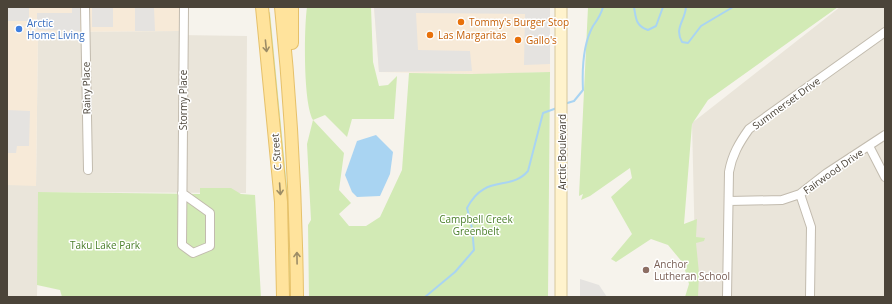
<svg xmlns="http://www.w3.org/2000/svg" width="892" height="304" font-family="'Open Sans',sans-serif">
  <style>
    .residential { fill: #eae5da }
    .commercial { fill: #f7ead8 }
    .green { fill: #d2eab5 }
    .parking { fill: #e5e3e0 }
    .water { fill: #a9d4f2 }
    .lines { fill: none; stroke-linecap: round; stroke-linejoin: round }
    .stream { stroke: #a9d4f2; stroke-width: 2 }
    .minor-casing { stroke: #c2bbae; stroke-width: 10 }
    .secondary-casing { stroke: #d6c79b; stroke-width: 13 }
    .primary-casing { stroke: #e6c16a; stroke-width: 14 }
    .minor { stroke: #fff; stroke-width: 8 }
    .secondary { stroke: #fff3cd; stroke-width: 11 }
    .primary { stroke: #ffe39c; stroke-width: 12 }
    .oneway { stroke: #9c8c66 }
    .food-dot { fill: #e8710a; stroke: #fff; stroke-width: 1.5 }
    .shop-dot { fill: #3f7fe0; stroke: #fff; stroke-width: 1.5 }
    .education-dot { fill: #8d6e63; stroke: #fff; stroke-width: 1.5 }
    .labels { text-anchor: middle; stroke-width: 3; stroke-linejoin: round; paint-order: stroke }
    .food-label { font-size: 10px; fill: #c56008; stroke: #fff; text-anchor: start }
    .shop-label { font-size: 10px; fill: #366cbe; stroke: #fff; text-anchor: start }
    .street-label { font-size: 10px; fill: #4b4439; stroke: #fff }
    .park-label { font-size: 10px; fill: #4a7f2a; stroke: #fff }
    .education-label { font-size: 10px; fill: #785e54; stroke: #fff; text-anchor: start }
  </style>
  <rect width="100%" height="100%" fill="#f6f3ec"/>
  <path class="residential" d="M840 7H885V297H694L696 294 692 123Z
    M179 31V35L247 36 246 193 39 192 37 297H7V185H36L38 32Z"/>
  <path class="commercial" d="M7 7H180L179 31 38 32 36 186 7 185Z
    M374 7H550V72L479 74 379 72Z"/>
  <path class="green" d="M307 7H371L373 62 379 86 388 85 397 76 394 119H352L347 137 325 115 313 120 344 153 339 190 351 203 339 214 349 226H366L380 217 402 170 409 73 472 74 550 72 548 297H309L308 225 311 220 307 144 313 120C303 103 304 28 307 7Z
    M588 7H838L708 100 692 124 684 224 697 219 696 237 705 238 704 241 696 243 699 273 698 297H685L689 284 683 263 668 245 651 239 616 262 611 259 632 234 611 197 632 178 630 168 590 196 581 200 583 194 579 196Z
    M270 12 291 228 292 297H289C289 202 279 107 268 13Z
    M200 188H231L241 194 255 195 261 297H62L60 290 37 285 38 192 200 194Z"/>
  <path class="parking" d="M7 7H29V21H7Z
    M72 7H80V31L37 30V13H72Z
    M92 7H113V27H92Z
    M374 7H550V64L524 65 525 14 416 13 418 50 470 51 472 71 379 72Z
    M135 8H154L155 31H135Z
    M7 110 30 111 29 146H17L16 153H7Z
    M580 279 599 285 607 297H580Z"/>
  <path class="water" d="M376 135 393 152 390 174 380 196 357 197 352 192 345 175 357 141Z"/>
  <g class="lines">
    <path class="stream" d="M634 7C636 19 636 26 648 30L656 26 663 7
      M686 7C685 21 674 28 682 42L688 43 701 26 733 7
      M564 104 574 101 583 90C582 70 583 44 593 26 598 19 601 15 603 7
      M425 297 455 272 474 250 472 228 467 208C485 173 510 192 528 171L543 113 557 108"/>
    <defs>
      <path id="minor" d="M85 7 88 170
        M869 146 885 177
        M182 193 210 213V246L193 253 182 245 184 7
        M800 194 811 227 810 297
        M729 201 782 200 800 194 827 173 885 135
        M727 297 729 172C732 155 739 143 749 129L885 32"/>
      <path id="secondary" d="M561 297V7"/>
      <path id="primary" d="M262 7 281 202 283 297
        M281 7C291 104 296 200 297 297
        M292 7V43"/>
    </defs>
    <use href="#minor" class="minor-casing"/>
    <use href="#secondary" class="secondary-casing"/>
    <use href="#primary" class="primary-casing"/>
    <use href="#minor" class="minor"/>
    <use href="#secondary" class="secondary"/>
    <use href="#primary" class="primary"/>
  </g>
  <defs><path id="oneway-shaft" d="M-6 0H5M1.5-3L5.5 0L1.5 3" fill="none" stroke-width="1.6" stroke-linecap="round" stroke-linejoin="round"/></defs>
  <g class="oneway">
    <use href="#oneway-shaft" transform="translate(266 46) rotate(84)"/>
    <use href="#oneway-shaft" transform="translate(280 189) rotate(86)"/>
    <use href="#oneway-shaft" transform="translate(297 258) rotate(-91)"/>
  </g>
  <g class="food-dot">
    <circle cx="461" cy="22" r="4"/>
    <circle cx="430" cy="35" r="4"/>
    <circle cx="518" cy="40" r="4"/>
  </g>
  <circle class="shop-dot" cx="19" cy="29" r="4"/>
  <circle class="education-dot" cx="646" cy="270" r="4"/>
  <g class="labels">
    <g class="food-label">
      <text x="469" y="26">Tommy's Burger Stop</text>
      <text x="438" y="39">Las Margaritas</text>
      <text x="526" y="44">Gallo's</text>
    </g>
    <g class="shop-label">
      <text x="27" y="27">Arctic<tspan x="27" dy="12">Home Living</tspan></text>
    </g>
    <g class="street-label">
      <text transform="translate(86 88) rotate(-91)" y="4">Rainy Place</text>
      <text transform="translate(183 100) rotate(-90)" y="4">Stormy Place</text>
      <text transform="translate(786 103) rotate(-36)" y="4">Summerset Drive</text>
      <text transform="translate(276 152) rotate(-95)" y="4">C Street</text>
      <text transform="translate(562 152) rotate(-90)" y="4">Arctic Boulevard</text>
      <text transform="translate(833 171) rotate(-35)" y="4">Fairwood Drive</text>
    </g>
    <g class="park-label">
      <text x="476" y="223">Campbell Creek<tspan x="476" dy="12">Greenbelt</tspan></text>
      <text x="105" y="249">Taku Lake Park</text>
    </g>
    <g class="education-label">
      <text x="654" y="268">Anchor<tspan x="654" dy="12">Lutheran School</tspan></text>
    </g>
  </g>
  <rect width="892" height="304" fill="none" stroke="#4b4439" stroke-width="16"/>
</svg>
